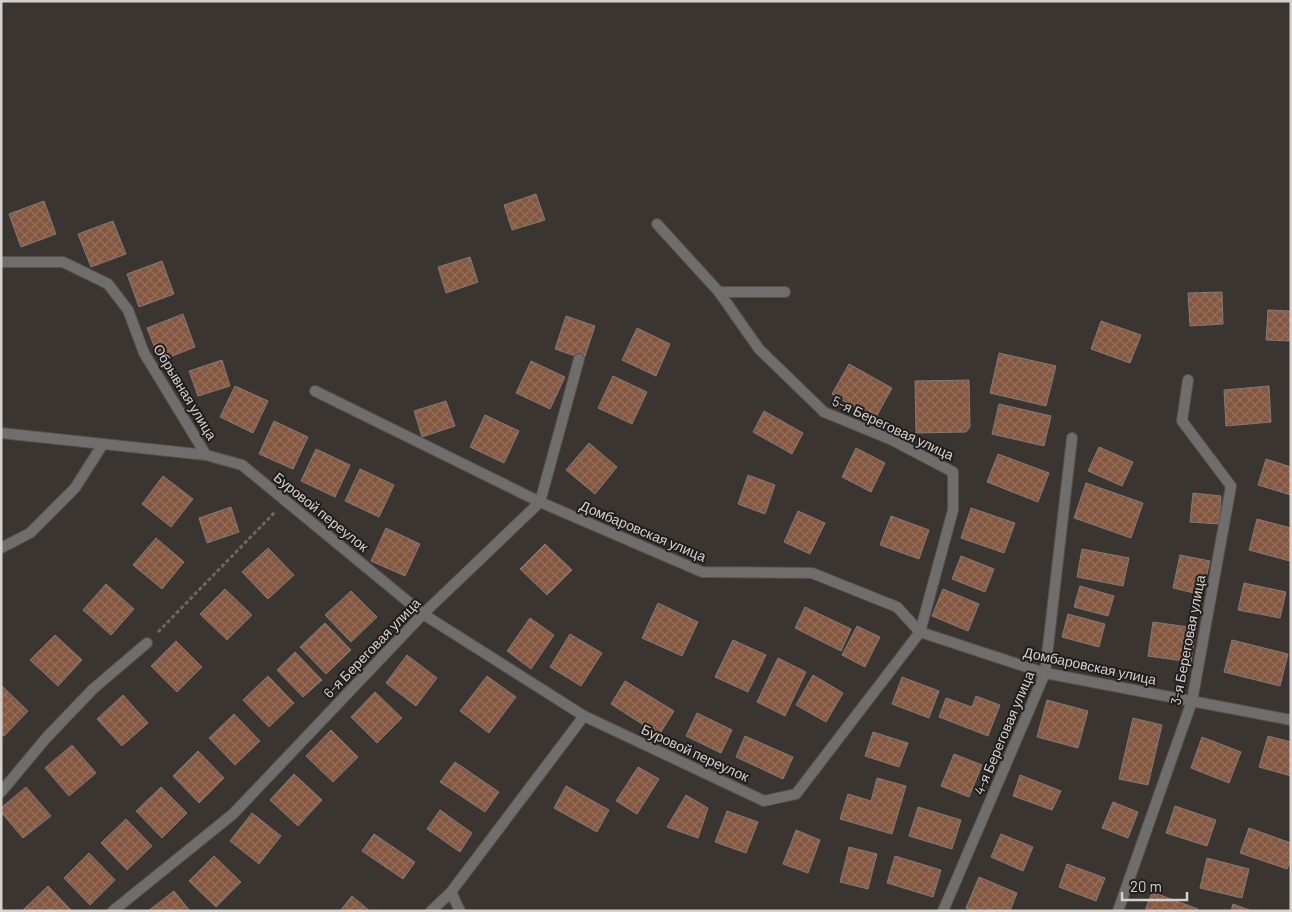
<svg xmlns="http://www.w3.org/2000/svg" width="1292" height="912" font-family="Barlow,sans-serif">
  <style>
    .building { fill: url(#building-cross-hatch); stroke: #807a77 }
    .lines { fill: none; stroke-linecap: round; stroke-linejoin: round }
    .lane-casing { stroke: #57514e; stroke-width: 12 }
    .street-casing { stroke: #57514e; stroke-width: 12 }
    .path { stroke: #6c6765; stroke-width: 3; stroke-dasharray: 4 2.5; stroke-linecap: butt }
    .lane { stroke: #706e6c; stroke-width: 10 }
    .street { stroke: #706e6c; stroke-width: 10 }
    .labels { text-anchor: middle; stroke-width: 4; stroke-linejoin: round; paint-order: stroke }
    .street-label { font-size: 14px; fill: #d4d1cf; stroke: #201d1c }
  </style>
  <defs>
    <pattern id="building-cross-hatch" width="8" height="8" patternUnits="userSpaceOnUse" patternTransform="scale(1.25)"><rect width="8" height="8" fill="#845740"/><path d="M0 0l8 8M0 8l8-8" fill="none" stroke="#946e5b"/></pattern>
  </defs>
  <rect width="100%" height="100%" fill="#3b3532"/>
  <path class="building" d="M536 194 545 220 512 230 504 205Z
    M44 201 56 234 21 247 9 214Z
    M113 221 126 254 91 267 78 234Z
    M470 257 478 282 446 293 438 267Z
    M162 261 174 294 139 307 127 274Z
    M1222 292 1223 324 1190 326 1188 293Z
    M1268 310 1291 311V341L1266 340Z
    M183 314 195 347 160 361 147 328Z
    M566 316 595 326 584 359 555 349Z
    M1101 321 1141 335 1130 363 1091 349Z
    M637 328 670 344 656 376 622 360Z
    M999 353 1056 366 1046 406 990 393Z
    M222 360 230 386 198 396 189 371Z
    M531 361 565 377 550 409 516 393Z
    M849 364 892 388 875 419 832 394Z
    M613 376 647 392 632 424 598 408Z
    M969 380 970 427 966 432 916 433 915 381Z
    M235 386 268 401 253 433 220 417Z
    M1269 386 1271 422 1226 426 1224 390Z
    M446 401 455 426 422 437 414 411Z
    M999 404 1051 416 1044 446 992 434Z
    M764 411 803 433 792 454 753 432Z
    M485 415 519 431 504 463 470 447Z
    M274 421 308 437 293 469 259 454Z
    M589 443 617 467 595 494 566 470Z
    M1099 447 1133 462 1122 486 1088 471Z
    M856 448 885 463 871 492 842 477Z
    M316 449 350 465 335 497 301 481Z
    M998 454 1049 473 1038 502 987 482Z
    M1266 459 1291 467V495L1258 485Z
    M360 469 394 485 379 517 345 501Z
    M748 475 775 485 765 514 738 504Z
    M163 476 193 499 171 527 142 504Z
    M1086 483 1143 503 1131 538 1074 518Z
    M1193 493 1221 496 1219 524 1190 522Z
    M231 507 239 532 207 543 199 518Z
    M971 508 1015 523 1004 553 961 538Z
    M798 511 825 523 810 554 784 542Z
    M891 516 929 530 919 559 880 545Z
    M1257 519 1291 528 1290 561 1249 550Z
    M386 528 420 544 405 576 371 561Z
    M156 538 184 562 162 589 133 565Z
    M545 544 572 570 547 595 520 569Z
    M268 548 294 575 268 599 242 572Z
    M1082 549 1129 558 1123 586 1077 577Z
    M1180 555 1210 561 1202 595 1173 588Z
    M961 556 994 569 985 592 952 579Z
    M1244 583 1286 592 1280 618 1238 610Z
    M106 584 134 609 111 635 83 610Z
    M1080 586 1114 596 1108 616 1074 607Z
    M225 589 252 615 227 640 200 614Z
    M943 589 979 604 968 631 932 616Z
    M351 591 377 617 351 642 325 615Z
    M658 603 698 622 682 656 642 638Z
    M805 607 851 629 841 651 795 628Z
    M1068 614 1105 624 1099 647 1062 637Z
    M530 618 554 635 531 669 507 651Z
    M1153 622 1196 628 1191 662 1148 656Z
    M325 623 351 650 326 674 300 647Z
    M857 626 880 637 865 667 842 655Z
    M570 634 602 653 581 686 550 667Z
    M55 635 82 660 58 686 30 660Z
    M733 640 766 655 748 692 715 677Z
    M1232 640 1288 654 1280 686 1224 672Z
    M176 641 202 667 177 692 151 666Z
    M295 652 322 680 303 697 277 670Z
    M407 655 437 678 416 706 386 683Z
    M778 658 806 672 785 716 757 702Z
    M813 675 843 693 826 722 796 705Z
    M268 676 294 703 269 727 243 700Z
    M487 676 516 697 489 733 460 711Z
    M902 677 939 691 929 718 892 704Z
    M625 681 674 711 659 735 611 704Z
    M1 685 28 711 4 736 1 734Z
    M375 692 402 718 377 743 351 717Z
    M123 695 148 723 122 746 97 719Z
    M976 696 1000 705 988 736 939 717 946 698 972 707Z
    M1047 700 1088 711 1078 748 1037 737Z
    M697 713 732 730 721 753 686 736Z
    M234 714 260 741 235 765 209 738Z
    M1133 718 1162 725 1148 785 1119 779Z
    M331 730 358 757 333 782 306 756Z
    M873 732 908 743 899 767 865 756Z
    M745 736 793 757 783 779 736 757Z
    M1268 736 1291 742V776L1259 767Z
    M1202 737 1241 752 1229 783 1191 768Z
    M72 745 96 773 69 796 45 768Z
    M198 751 224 778 199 803 173 776Z
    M954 754 982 765 969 797 941 786Z
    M455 762 499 792 485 812 440 782Z
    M638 767 659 779 637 814 616 801Z
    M294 774 322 800 298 826 270 800Z
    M1020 775 1061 791 1052 810 1013 796Z
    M877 778 906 786 892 834 840 819 848 794 871 801Z
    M566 786 609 810 597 832 554 808Z
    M26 787 51 816 23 838 1 812V808Z
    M161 787 187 813 162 838 136 811Z
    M686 795 708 808 698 838 667 827Z
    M1113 802 1138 812 1128 838 1102 828Z
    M1175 806 1216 820 1207 846 1166 833Z
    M918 807 961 820 952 849 909 836Z
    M440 810 472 833 460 852 427 829Z
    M727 811 758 822 746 853 715 842Z
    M252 813 281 836 259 864 230 841Z
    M126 819 152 846 127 870 101 843Z
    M1249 828 1291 843V859L1287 869 1240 853Z
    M796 830 820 840 808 873 783 864Z
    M374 834 415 862 403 879 362 851Z
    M1001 834 1033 847 1023 871 991 857Z
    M849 847 877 854 868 889 840 882Z
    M89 853 115 880 90 905 64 878Z
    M214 856 241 882 216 907 189 881Z
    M895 856 941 870 933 897 887 883Z
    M1207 858 1249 869 1242 898 1200 888Z
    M1067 864 1105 878 1096 901 1059 887Z
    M979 877 1017 893 1010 911H972L966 908Z
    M48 886 72 911H23V910Z
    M174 891 190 911H148Z
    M1152 892 1198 909 1197 911H1145Z
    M352 896 370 911H340Z
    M1233 904 1252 911H1231Z"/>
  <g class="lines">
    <defs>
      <path id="lane" d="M719 292H785"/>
      <path id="street" d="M1 262H63L108 284 128 310 144 353 206 455
        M315 391 540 502 702 572 812 573 897 607 920 632 1045 673 1291 720
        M1 433 206 455 242 465 423 614 584 716 764 801 796 794 920 632 953 510V472L892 440 824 412 759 349 719 292 657 224
        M1 548 30 533 75 488 103 444
        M1 792 47 737 93 689 147 643
        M451 892 460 911
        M113 911 233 814 423 614 540 502 579 359
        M431 911 451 892 584 716
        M943 911 1045 673 1072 438
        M1118 911 1192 701 1231 486 1182 421 1188 380"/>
    </defs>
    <use href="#lane" class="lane-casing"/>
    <use href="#street" class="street-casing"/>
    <path class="path" d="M158 632 276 511"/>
    <use href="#lane" class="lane"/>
    <use href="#street" class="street"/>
  </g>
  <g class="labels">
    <g class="street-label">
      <text transform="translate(185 392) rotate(59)" y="5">Обрывная улица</text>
      <text transform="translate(893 428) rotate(25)" y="5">5-я Береговая улица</text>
      <text transform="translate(321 512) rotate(39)" y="5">Буровой переулок</text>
      <text transform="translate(643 531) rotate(23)" y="5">Домбаровская улица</text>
      <text transform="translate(1188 640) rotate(-79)" y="5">3-я Береговая улица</text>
      <text transform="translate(372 648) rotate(-46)" y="5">6-я Береговая улица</text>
      <text transform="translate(1090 666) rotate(12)" y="5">Домбаровская улица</text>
      <text transform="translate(1004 733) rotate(-67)" y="5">4-я Береговая улица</text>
      <text transform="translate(695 753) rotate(25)" y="5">Буровой переулок</text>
    </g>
  </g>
  <rect width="1292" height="912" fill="none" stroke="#d4d1cf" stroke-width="5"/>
  <path d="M1122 892v8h65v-8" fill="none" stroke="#d4d1cf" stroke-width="2.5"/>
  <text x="1130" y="892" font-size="15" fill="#d4d1cf" stroke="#201d1c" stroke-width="4" paint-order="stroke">20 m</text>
</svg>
